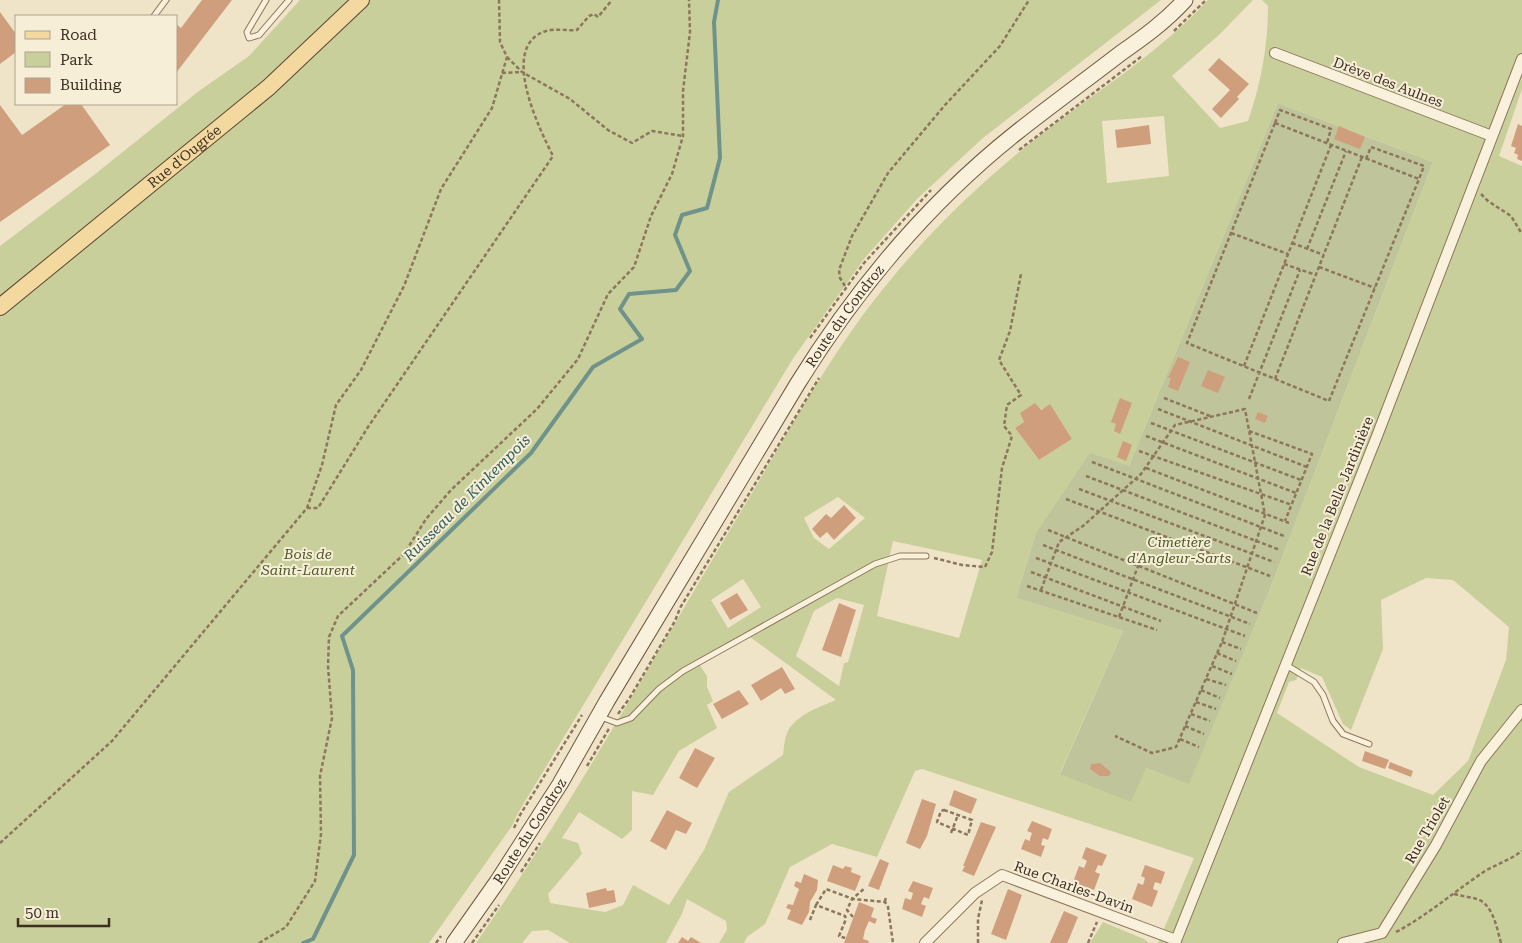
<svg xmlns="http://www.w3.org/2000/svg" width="1522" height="943" font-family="'Roboto Serif',serif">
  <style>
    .green { fill: #c9cf9b; fill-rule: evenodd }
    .cemetery { fill: #bfc49a }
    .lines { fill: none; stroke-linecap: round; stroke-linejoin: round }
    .stream { stroke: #6f938a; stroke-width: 4 }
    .building { fill: #cf9f7d }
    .service-casing { stroke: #8d765c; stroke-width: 7 }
    .minor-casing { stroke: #8d765c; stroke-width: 12 }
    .secondary-casing { stroke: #6f573f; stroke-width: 17 }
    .primary-casing { stroke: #5b4430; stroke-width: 18 }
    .path { stroke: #8d765c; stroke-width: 2.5; stroke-dasharray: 4 2.5; stroke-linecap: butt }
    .service { stroke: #faf1dc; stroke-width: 5 }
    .minor { stroke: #faf1dc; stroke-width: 10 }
    .secondary { stroke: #faf1dc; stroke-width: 15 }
    .primary { stroke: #f3d9a0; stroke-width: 16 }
    .labels { text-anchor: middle; stroke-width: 4; stroke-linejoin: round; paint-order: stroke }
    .street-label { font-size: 14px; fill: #3d2e20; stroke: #f7eed8 }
    .park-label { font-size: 14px; font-style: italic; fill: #4d5a26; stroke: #f7eed8 }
    .water-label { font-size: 15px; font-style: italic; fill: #2f5d5a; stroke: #f7eed8 }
  </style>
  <rect width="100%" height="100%" fill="#f0e4c8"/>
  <path class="green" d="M300 0H1161L983 138 917 199 864 259 794 357 518 813 512 826 429 943H0V246L94 175 199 91 249 56Z
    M1208 0H1522V89L1499 156 1522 166V943H1158L1194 858 922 769 915 771 877 857 832 844 790 867 765 924 747 937 744 943H719L727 930 726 921 687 899 682 914 666 943H570L548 930 532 931 522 943H476C577 798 661 644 752 493 793 424 832 352 883 289 931 229 987 176 1048 129 1102 88 1162 50 1208 0ZM1253 0H1262L1268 6C1268 45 1261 84 1248 121L1220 128 1172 76 1220 34ZM1278 103 1433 162 1270 589 1189 783 1146 768 1060 773 1123 631 1016 598 1036 533 1129 466ZM1164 116 1169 176 1107 183 1102 121ZM1050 405 1072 439 1039 460 1015 428 1024 422 1023 418ZM838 497 865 518 829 549 814 538 804 518ZM893 541 982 560 959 638 877 616ZM1426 578 1453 580 1509 627 1506 660 1468 761 1433 795 1359 767 1277 713 1289 682 1296 680 1301 668 1322 677 1343 724 1351 730 1383 649 1381 600ZM743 579 761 607 728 628 711 600ZM837 598 864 605 848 662 844 663 839 686 796 656 814 611ZM750 637 836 700C819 707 792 716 786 736 784 742 784 749 783 755L729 792 704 850 669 905 633 885 623 905 605 912 550 903 548 894 582 854 578 843 562 838 579 812 622 839 632 830V791L653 795 679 751 717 728 707 705 713 701 707 687V676L699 664Z
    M1103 922 1144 939 1149 943H1090Z"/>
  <path class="cemetery" d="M1278 103 1433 162 1270 589 1189 784 1146 768 1131 802 1060 774 1123 631 1016 598 1036 533 1090 453 1129 466Z"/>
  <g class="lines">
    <path class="stream" d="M303 943 313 939 354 855 353 670 342 636 531 453 593 367 642 339 620 309 629 294 676 290 690 271 675 235 682 215 707 208 720 158 714 22 718 0"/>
  </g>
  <path class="building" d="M202 0H232L176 73V24L181 28Z
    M0 12 16 34V52L0 64Z
    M1219 58 1249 84 1237 97 1239 99 1221 118 1212 109 1230 90 1208 70Z
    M66 104H81L110 145 0 222V105L22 135Z
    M1518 124 1522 126V161L1517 159 1518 155 1514 153 1516 148 1511 146Z
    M1149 125 1151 144 1117 148 1115 130Z
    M1339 126 1365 137 1360 149 1334 139Z
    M1178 357 1190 362 1178 391 1168 387 1171 378H1168Z
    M1208 370 1225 377 1218 393 1201 386Z
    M1120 398 1132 403 1120 434 1114 431 1116 424 1111 422Z
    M1035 403 1041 410 1050 404 1072 439 1039 460 1015 428 1024 422 1020 413Z
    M1258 412 1268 416 1265 423 1255 419Z
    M1123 441 1132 445 1126 461 1117 457Z
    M844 505 856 518 834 540 827 532 820 538 812 529 826 514 831 518Z
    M737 593 748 610 730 620 720 603Z
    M839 603 856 610 841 657 822 650Z
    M782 667 795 689 785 694 781 688 761 701 751 685Z
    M739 690 749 704 722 719 713 704Z
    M695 748 715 758 697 788 679 778Z
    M1365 751 1389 760 1385 769 1362 761Z
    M1390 762 1413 771 1411 777 1388 768Z
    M1100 763 1111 772 1109 776H1100L1090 769 1091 764Z
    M954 790 977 799 971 814 949 805Z
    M922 799 936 804 927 836 920 849 906 843Z
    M667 810 692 823 686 834 676 830 666 850 650 841Z
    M1032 821 1052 829 1048 840 1043 838 1041 845 1045 846 1041 857 1021 849 1025 839 1030 841V839L1032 833 1027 831Z
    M981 822 996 827 974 876 962 871 965 866H963Z
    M1086 847 1107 855 1102 866 1098 865 1095 872 1100 874 1094 890 1073 882 1079 866 1084 868 1087 861 1082 858Z
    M880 859 889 863 879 890 868 886Z
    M833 865 843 869 845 866 852 868 851 872 861 876 855 891 827 881Z
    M1145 865 1165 872 1161 884 1155 882 1153 889 1158 891 1152 907 1132 899 1138 883 1143 885 1145 878 1141 876Z
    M804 874 818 880 817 890 810 902 809 912 802 925 787 919 791 910 786 908 788 904 793 905 799 889 794 886 796 881 801 883Z
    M913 881 933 888 929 899 924 897 921 904 926 906 922 917 902 909 905 898 911 900 913 893 908 891Z
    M606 888 607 891 614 890 616 902 589 908 586 893Z
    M1008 889 1022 895 1006 940 991 934Z
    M859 902 874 908 871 917 877 919 875 924 869 921 865 930 863 939 869 941 868 943H844Z
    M1064 911 1078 917 1069 939 1067 943H1050Z
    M682 937 688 941 691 937 701 943H678Z"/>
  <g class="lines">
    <defs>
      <path id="service" d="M266 0 247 32 249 38 259 35 289 0
        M154 16 166 0
        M1286 665 1314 682 1323 695 1333 721 1343 734 1369 744
        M601 717 617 723 631 718 659 689 683 671 875 564 900 556H926"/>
      <path id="minor" d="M1275 53 1492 136
        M925 943 975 893 1002 875 1176 940
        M1175 943 1377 436 1522 59
        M1343 943 1382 933 1436 845 1481 761 1522 710"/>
      <g id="secondary">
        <path id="s1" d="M454 943 497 882 560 784 607 701 798 383C857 288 928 203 1016 133 1050 106 1086 80 1121 53 1144 37 1166 21 1185 0"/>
      </g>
      <g id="primary">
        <path id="s2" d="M0 307 269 87 361 0"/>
      </g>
    </defs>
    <use href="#service" class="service-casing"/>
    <use href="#minor" class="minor-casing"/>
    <use href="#secondary" class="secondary-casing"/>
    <use href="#primary" class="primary-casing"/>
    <path class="path" d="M1174 31 1206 0
      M507 57 522 72 570 99 608 130 632 143 652 131 683 136
      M502 73 522 72
      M1275 123 1419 179 1329 401 1187 343Z
      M1275 123 1280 110 1331 129 1327 143
      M1019 150 1142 56
      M1366 159 1371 147 1424 166 1419 179
      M1481 194 1488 201 1511 216 1522 234
      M1231 233 1288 254
      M1292 243 1324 255
      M1307 249 1346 151
      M1284 264 1316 275
      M1319 267 1375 288
      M845 286 840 278 839 270 852 236 888 173 945 105 1000 46 1029 0
      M810 338 864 263 931 190
      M1244 366 1331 145
      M1275 379 1362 157
      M1164 398 1210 416
      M1249 399 1300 270
      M1158 409 1307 467
      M1151 423 1301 480
      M1249 431 1312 454 1285 521
      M1146 436 1296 493
      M1139 451 1292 505
      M1092 462 1284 536
      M1146 468 1289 523
      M1086 476 1280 550
      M1079 489 1274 562
      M1066 499 1270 576
      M307 508H318L368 427 553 156C540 130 498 46 546 31 554 28 568 31 577 30L589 16 594 14 598 17 612 0
      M1048 530 1257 613
      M1043 545 1250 624
      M934 558 962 565 985 567 992 552 1002 468 1012 436 1004 426 1007 405 1021 395 999 360 1010 331 1021 274
      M1036 558 1245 636
      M1031 572 1161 621
      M1027 586 1157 630
      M1041 590 1059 542 1083 526 1141 474 1175 425 1245 409 1265 515 1222 642 1176 747 1152 753 1115 736
      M1119 617 1144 550
      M1222 642 1241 649
      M1217 653 1236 661
      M1212 666 1232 674
      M1206 679 1226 685
      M1201 690 1220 698
      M1196 702 1216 709
      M618 714 629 699 675 621 680 608 819 378
      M1191 714 1210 721
      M1185 726 1204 734
      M1180 739 1199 747
      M587 766 610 727
      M944 810 972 820 968 835 937 822 941 811Z
      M514 828 520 815 582 715
      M951 833 958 815
      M0 843 112 741 307 508 322 465 336 405 361 370 404 286 441 189 492 108 507 57 500 42 499 0
      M521 872 540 843
      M1454 894C1462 896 1470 897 1477 899 1493 904 1497 929 1501 943
      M885 902 886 896
      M816 905 826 889 853 899 885 902 888 907 893 943
      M853 917 847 910 852 899 865 888
      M810 920 816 905 845 916 846 919 839 936 845 938
      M1396 932C1428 915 1455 891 1485 871 1497 864 1510 860 1522 851
      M259 943 286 927 315 881 321 834 320 776 332 718 328 666 329 637 338 616 404 554 426 519 451 490 537 409 578 359 608 294 634 267 651 216 672 174 683 136V91L690 32 689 0
      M436 943 441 936
      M472 943 499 905
      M978 943V919L982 900
      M1088 943 1097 922"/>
    <use href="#service" class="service"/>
    <use href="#minor" class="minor"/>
    <use href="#secondary" class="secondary"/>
    <use href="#primary" class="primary"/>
  </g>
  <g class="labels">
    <g class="street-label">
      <text transform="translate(1388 82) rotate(21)" y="5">Drève des Aulnes</text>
      <text dy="5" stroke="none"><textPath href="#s2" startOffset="238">Rue d'Ougrée</textPath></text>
      <text dy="5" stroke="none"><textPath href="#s1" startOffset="739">Route du Condroz</textPath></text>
      <text transform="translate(1337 496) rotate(-68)" y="5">Rue de la Belle Jardinière</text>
      <text transform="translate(1427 830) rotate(-60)" y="5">Rue Triolet</text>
      <text dy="5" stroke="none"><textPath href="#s1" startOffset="135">Route du Condroz</textPath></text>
      <text transform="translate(1074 887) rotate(20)" y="5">Rue Charles-Davin</text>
    </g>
    <g class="park-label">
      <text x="1179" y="547">Cimetière<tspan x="1179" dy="16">d'Angleur-Sarts</tspan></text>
      <text x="308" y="559">Bois de<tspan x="308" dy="16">Saint-Laurent</tspan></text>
    </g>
    <g class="water-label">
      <text transform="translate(467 498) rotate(-45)" y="5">Ruisseau de Kinkempois</text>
    </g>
  </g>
  <rect x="15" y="15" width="162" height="90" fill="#f7eed8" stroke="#ada18e"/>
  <rect x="25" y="31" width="25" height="8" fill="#f3d9a0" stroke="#ada18e"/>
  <text x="60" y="40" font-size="15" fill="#3d2e20">Road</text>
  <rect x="25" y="52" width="25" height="15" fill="#c9cf9b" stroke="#ada18e"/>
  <text x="60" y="65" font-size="15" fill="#3d2e20">Park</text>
  <rect x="25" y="78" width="25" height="15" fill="#cf9f7d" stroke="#ada18e"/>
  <text x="60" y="90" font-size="15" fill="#3d2e20">Building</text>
  <path d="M18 918v8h91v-8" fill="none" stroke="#3d2e20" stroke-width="2.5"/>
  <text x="25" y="918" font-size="15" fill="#3d2e20" stroke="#f7eed8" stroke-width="4" paint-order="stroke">50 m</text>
</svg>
